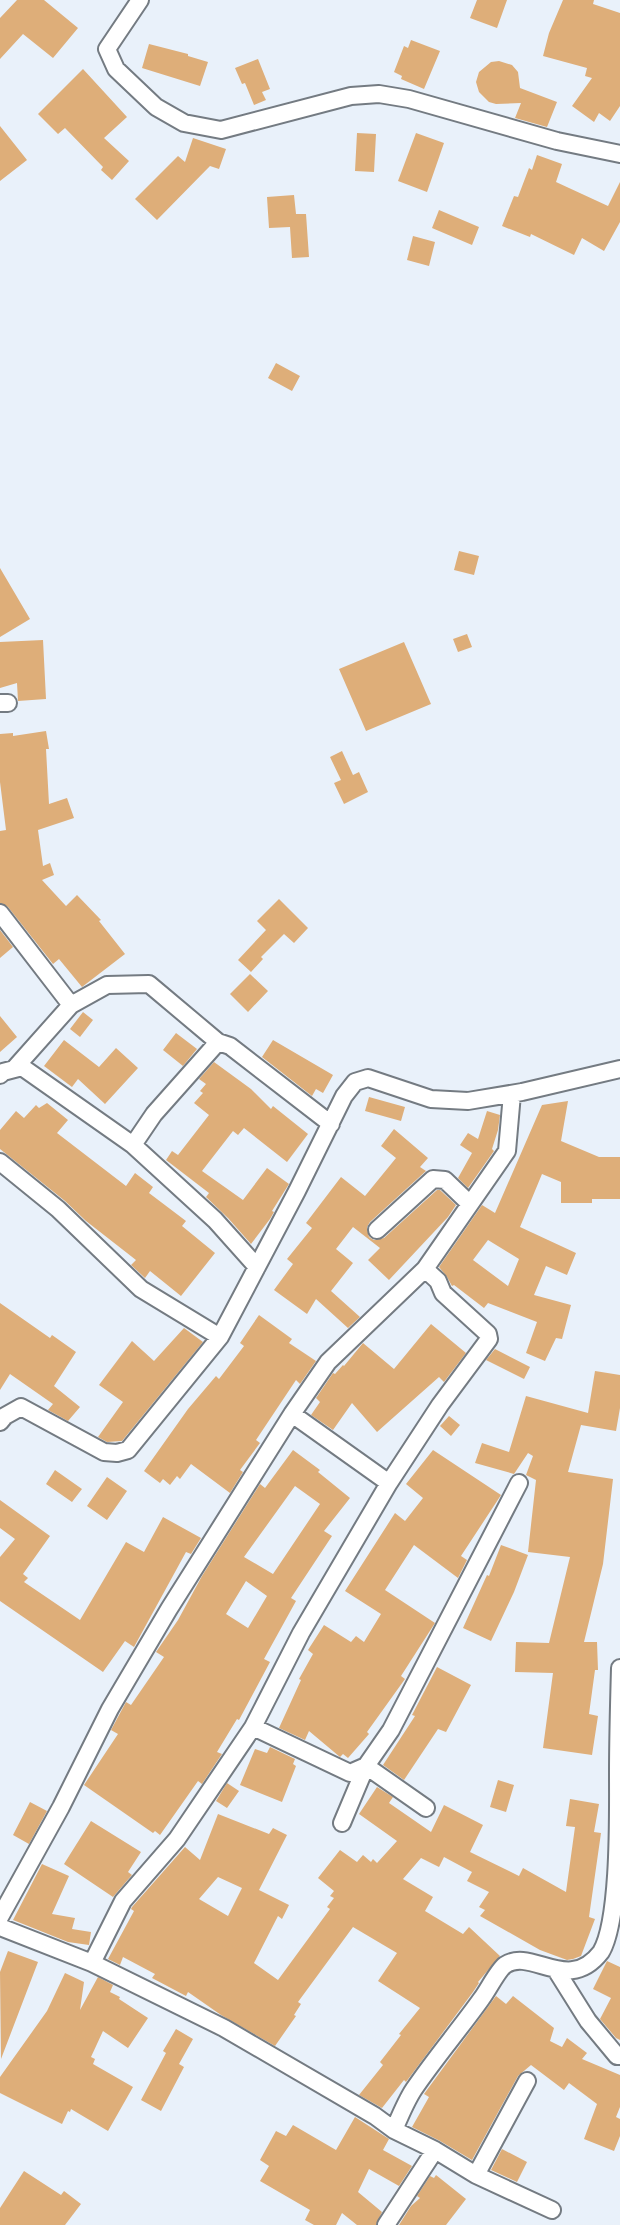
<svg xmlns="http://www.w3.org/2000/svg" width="620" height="2225" font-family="'Noto Sans',sans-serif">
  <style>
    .building { fill: #deae79; fill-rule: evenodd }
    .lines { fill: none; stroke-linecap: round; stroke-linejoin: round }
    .street-casing { stroke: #747b82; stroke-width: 20 }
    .street { stroke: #fff; stroke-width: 16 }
  </style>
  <rect width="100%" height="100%" fill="#e9f1fa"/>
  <path class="building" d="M17 0H44L78 28 53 58 23 34 0 59V18Z
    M477 0H507L497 28 470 18Z
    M563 0H594L593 4 620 13V106L610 121 599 113 594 122 572 106 592 78 585 76 587 68 543 56 549 33Z
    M411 40 440 51 424 89 401 79 402 76 394 72 404 46 408 48Z
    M149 44 188 54V56L208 62 200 86 142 68Z
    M258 59 270 89 262 92 266 100 254 105 245 83 242 84 235 68Z
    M499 61 512 65 518 72 520 88 557 102 547 127 515 118 521 103 496 104 489 102 479 92 476 82 479 72 491 62Z
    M83 69 127 117 104 138 129 161 112 180 101 170 103 167 65 128 58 134 38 114Z
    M0 126 27 160 0 181Z
    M357 133 376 134 374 172 355 171Z
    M416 133 444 143 427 192 398 181Z
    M193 138 226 149 219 169 210 166 157 220 135 199 178 156 185 162Z
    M537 155 562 164 556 182 608 206 620 182V222L604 251 582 238 574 255 531 234 530 237 502 226 514 196 518 197 529 168 532 170Z
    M294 195 296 214H306L309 257 292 258 290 227 269 228 267 197Z
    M439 210 479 227 472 245 432 228Z
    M413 236 435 242 429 266 407 260Z
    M276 363 300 376 292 391 268 378Z
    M459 551 479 556 474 575 454 570Z
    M0 568 30 619 0 637Z
    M467 634 472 647 458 652 453 639Z
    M43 640 46 699 18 701 17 683 0 688V642Z
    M404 642 431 704 366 731 339 669Z
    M46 731 49 749H46L49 804 67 798 74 818 38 830 43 866 50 863 54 875 42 880 66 906 77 895 101 920 99 921 125 954 82 987 59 959 53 964 8 907 0 903V831L6 830 0 782V734L13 733V736Z
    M342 751 353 775 359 772 368 792 344 804 334 783 341 780 330 757Z
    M279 899 308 928 294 943 284 934 261 957 263 959 251 972 238 960 266 930 257 921Z
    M0 930 13 947 0 958Z
    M250 974 268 991 248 1012 230 994Z
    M83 1012 93 1020 80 1037 70 1029Z
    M0 1016 17 1037 0 1052Z
    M176 1033 197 1049 183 1066 163 1050Z
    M64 1040 99 1067 116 1048 138 1068 105 1104 78 1079 72 1087 44 1066Z
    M273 1040 333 1075 323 1093 316 1089 312 1096 262 1057Z
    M214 1062 251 1089 271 1109 273 1106 308 1134 287 1162 244 1128 238 1135 233 1131 202 1171 243 1200 267 1168 289 1184 272 1211 274 1212 270 1219 251 1244 228 1218 206 1197 209 1193 166 1160 172 1151 178 1155 209 1115 194 1103 203 1093 200 1091 206 1084 199 1079Z
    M369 1097 405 1107 401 1121 365 1111Z
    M568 1101 561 1141 599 1157H620V1199H592V1203H561V1182L542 1174 520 1227 576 1253 567 1275 546 1266 534 1295 571 1305 562 1339 556 1338 545 1361 526 1353 537 1322 488 1303 484 1308 454 1285 452 1286 447 1277 439 1267 482 1205 495 1213 542 1105ZM488 1240 519 1259 508 1286 473 1260Z
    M47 1103 68 1120 57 1133 126 1186 135 1173 153 1187 149 1193 186 1221 182 1226 215 1253 181 1296 150 1271 145 1278 131 1265 136 1260 86 1221 65 1201 0 1149V1130L16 1111 24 1118 36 1105 39 1108Z
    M487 1111 500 1115 498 1130 492 1149 494 1151 468 1188 458 1178 472 1153 460 1145 468 1133 478 1139Z
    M394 1129 428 1158 420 1167 426 1171 370 1222 367 1227 369 1237 374 1240 384 1238 437 1190H440L456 1205 448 1217 389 1280 368 1260 380 1248 353 1227 336 1249 353 1263 331 1291 360 1317 348 1328 316 1299 307 1314 274 1290 293 1264 287 1259 312 1228 306 1223 341 1177 365 1196 396 1158 381 1146Z
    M0 1303 50 1338 52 1335 76 1352 54 1386 80 1407 68 1421 48 1410 53 1404 10 1374 0 1390Z
    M259 1315 292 1339 289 1343 316 1361 300 1384 296 1380 256 1440 260 1443 240 1470 243 1472 230 1493 191 1464 180 1479 177 1476 170 1485 163 1479 160 1483 144 1471 188 1409 216 1376 219 1379 244 1346 240 1343Z
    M431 1324 466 1353 444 1382 439 1377 377 1432 352 1403 333 1430 311 1415 320 1402 316 1398 333 1373 335 1374 343 1365 344 1366 363 1343 394 1369Z
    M184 1328 203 1342 122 1441 107 1442 98 1437 123 1402 99 1385 132 1341 154 1361Z
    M495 1349 530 1367 524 1379 486 1360Z
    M595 1371 620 1375V1408L616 1431 581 1425 568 1472 613 1479 603 1564 584 1642H597L598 1670H595L589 1714 598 1716 592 1755 543 1748 553 1673 515 1672 516 1642 549 1643 570 1557 528 1552 536 1480 526 1475 533 1456 528 1453 514 1474 475 1463 482 1443 509 1452 526 1396 588 1413Z
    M449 1416 460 1425 451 1436 440 1426Z
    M293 1450 320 1470 318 1472 350 1498 324 1531 332 1536 291 1598 296 1601 264 1659 270 1662 239 1720 237 1719 217 1752 222 1754 202 1784 198 1781 160 1835 155 1831 153 1833 84 1785 118 1734 111 1730 126 1702 131 1705 164 1657 156 1652 178 1620 202 1576 260 1484 265 1488ZM295 1486 320 1504 273 1574 244 1557ZM246 1581 267 1596 248 1628 226 1614Z
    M433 1450 501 1495 461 1556 467 1560 458 1578 414 1545 385 1590 435 1623 401 1676 405 1679 367 1732 369 1734 348 1758 343 1754 340 1757 309 1731 305 1740 279 1728 301 1680 299 1679 313 1654 308 1650 324 1625 351 1642 356 1636 364 1642 381 1614 345 1591 395 1513 405 1521 423 1498 406 1484Z
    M55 1470 82 1489 72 1502 46 1484Z
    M107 1477 127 1491 107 1520 87 1506Z
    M0 1500 50 1536 23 1574 28 1578 24 1582 80 1620 126 1542 144 1552 163 1517 201 1538 191 1554 186 1552 134 1647 125 1641 103 1672 0 1601V1557L15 1539 0 1528Z
    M501 1545 528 1555 514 1592 491 1641 463 1628 487 1575 489 1576Z
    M437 1667 471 1685 446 1732 438 1729 404 1780 383 1765 415 1716 412 1715Z
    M270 1747 295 1759 293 1764 296 1766 282 1802 240 1785 255 1749 267 1753Z
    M498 1780 514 1785 506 1812 490 1807Z
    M227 1783 239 1791 227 1808 216 1801Z
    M377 1787 393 1797 389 1803 431 1832 444 1805 483 1825 470 1852 519 1876 523 1868 566 1892 575 1827 566 1826 570 1799 599 1804 594 1832 601 1833 589 1917 595 1919 581 1956 573 1959 567 1960 540 1950 480 1916 485 1910 479 1907 489 1892 467 1881 472 1872 444 1857 439 1867 421 1858 403 1879 433 1897 425 1911 463 1934 469 1927 500 1956 478 1982 479 1983 473 1992 406 2082 404 2080 382 2108 359 2095 383 2065 380 2062 401 2035 399 2034 420 2008 378 1981 397 1953 353 1927 298 2002 301 2004 294 2015 296 2016 275 2046 221 2015 188 1992 186 1996 152 1978 155 1974 123 1957 120 1965 108 1959 134 1911 131 1909 132 1907 185 1847 200 1860 218 1814 269 1834 273 1828 287 1835 259 1890 289 1905 282 1919 278 1916 254 1963 278 1980 330 1909 327 1907 334 1898 330 1896 334 1891 318 1878 340 1850 357 1862 363 1855 371 1862 373 1859 377 1863 397 1841 359 1814ZM218 1877 242 1888 228 1916 199 1899Z
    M30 1802 47 1811 29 1844 13 1835Z
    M91 1821 141 1852 128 1872 132 1875 113 1897 64 1864Z
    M42 1864 69 1876 52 1914 75 1918 72 1929 91 1932 89 1945 68 1942 13 1920Z
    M8 1951 38 1962 1 2059 0 1972Z
    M607 1961 620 1967V2040L616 2038 600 2019 611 1998 593 1989Z
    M65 1973 84 1982 80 2010 98 1977 113 1985 110 1992 120 1997 119 1999 148 2018 128 2048 103 2031 91 2057 95 2059 93 2064 133 2087 108 2131 71 2109 70 2112 68 2111 62 2124 0 2093V2077L47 2011Z
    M496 1996 506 2004 513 1996 554 2028 550 2041 562 2047 567 2038 587 2053 582 2059 620 2075V2107L616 2117 620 2119V2136L614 2151 584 2139 597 2104 569 2083 564 2090 531 2065 518 2076 472 2160 440 2141 412 2127 429 2097 424 2094Z
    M176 2029 193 2039 179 2064 184 2067 161 2111 141 2100 166 2053 163 2051Z
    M355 2117 389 2139 383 2150 412 2166 399 2186 369 2169 358 2192 382 2212 376 2225H357L342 2213 336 2225H314L305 2220 310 2210 260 2181 269 2166 260 2160 276 2131 286 2136 293 2125 336 2150Z
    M502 2149 527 2162 517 2182 491 2170Z
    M24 2171 61 2195 64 2191 81 2204 65 2225H0V2208Z
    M436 2175 466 2199 446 2225H399L411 2206 420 2198 417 2196 430 2176 434 2178Z"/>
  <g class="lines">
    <defs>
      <path id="street" d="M140 0 107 49 116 69 156 107 184 123 221 130 351 96 379 94 409 99 557 141 620 154
        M0 703H8
        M0 913 71 1005
        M14 1069 71 1005 107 985 149 984 218 1042 230 1046 331 1124
        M0 1075 3 1072 22 1067 133 1145 215 1220 257 1267
        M133 1145 154 1114 218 1042
        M0 1162 58 1209 141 1289 220 1337
        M377 1230 433 1179 445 1180 470 1204
        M292 1414 389 1483
        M0 1422 5 1416 21 1407 104 1452 117 1453 128 1450 220 1337 297 1191 344 1096 355 1082 368 1078 431 1099 468 1101 522 1092 620 1069
        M253 1727 350 1773 366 1766
        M366 1766 426 1808
        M342 1823 366 1766 391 1730 519 1483
        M0 1917 61 1807 110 1709 169 1609 292 1414 328 1362 425 1269 507 1151 512 1094
        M0 1927 92 1963 224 2028 375 2116 394 2130 435 2150 476 2175 552 2210
        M92 1963 123 1901 177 1839 253 1727 301 1633 389 1483 440 1405 489 1339 488 1334 443 1293 438 1281 425 1269
        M556 1970 588 2021 617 2056H620
        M394 2130C400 2116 406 2101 414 2089 435 2058 460 2029 482 1998 488 1990 498 1970 505 1965 532 1947 568 1995 601 1952 620 1920 618 1814 618 1773 618 1738 619 1703 620 1668
        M476 2175 527 2081
        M386 2225 435 2150"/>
    </defs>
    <use href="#street" class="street-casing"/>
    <use href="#street" class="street"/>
  </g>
</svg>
